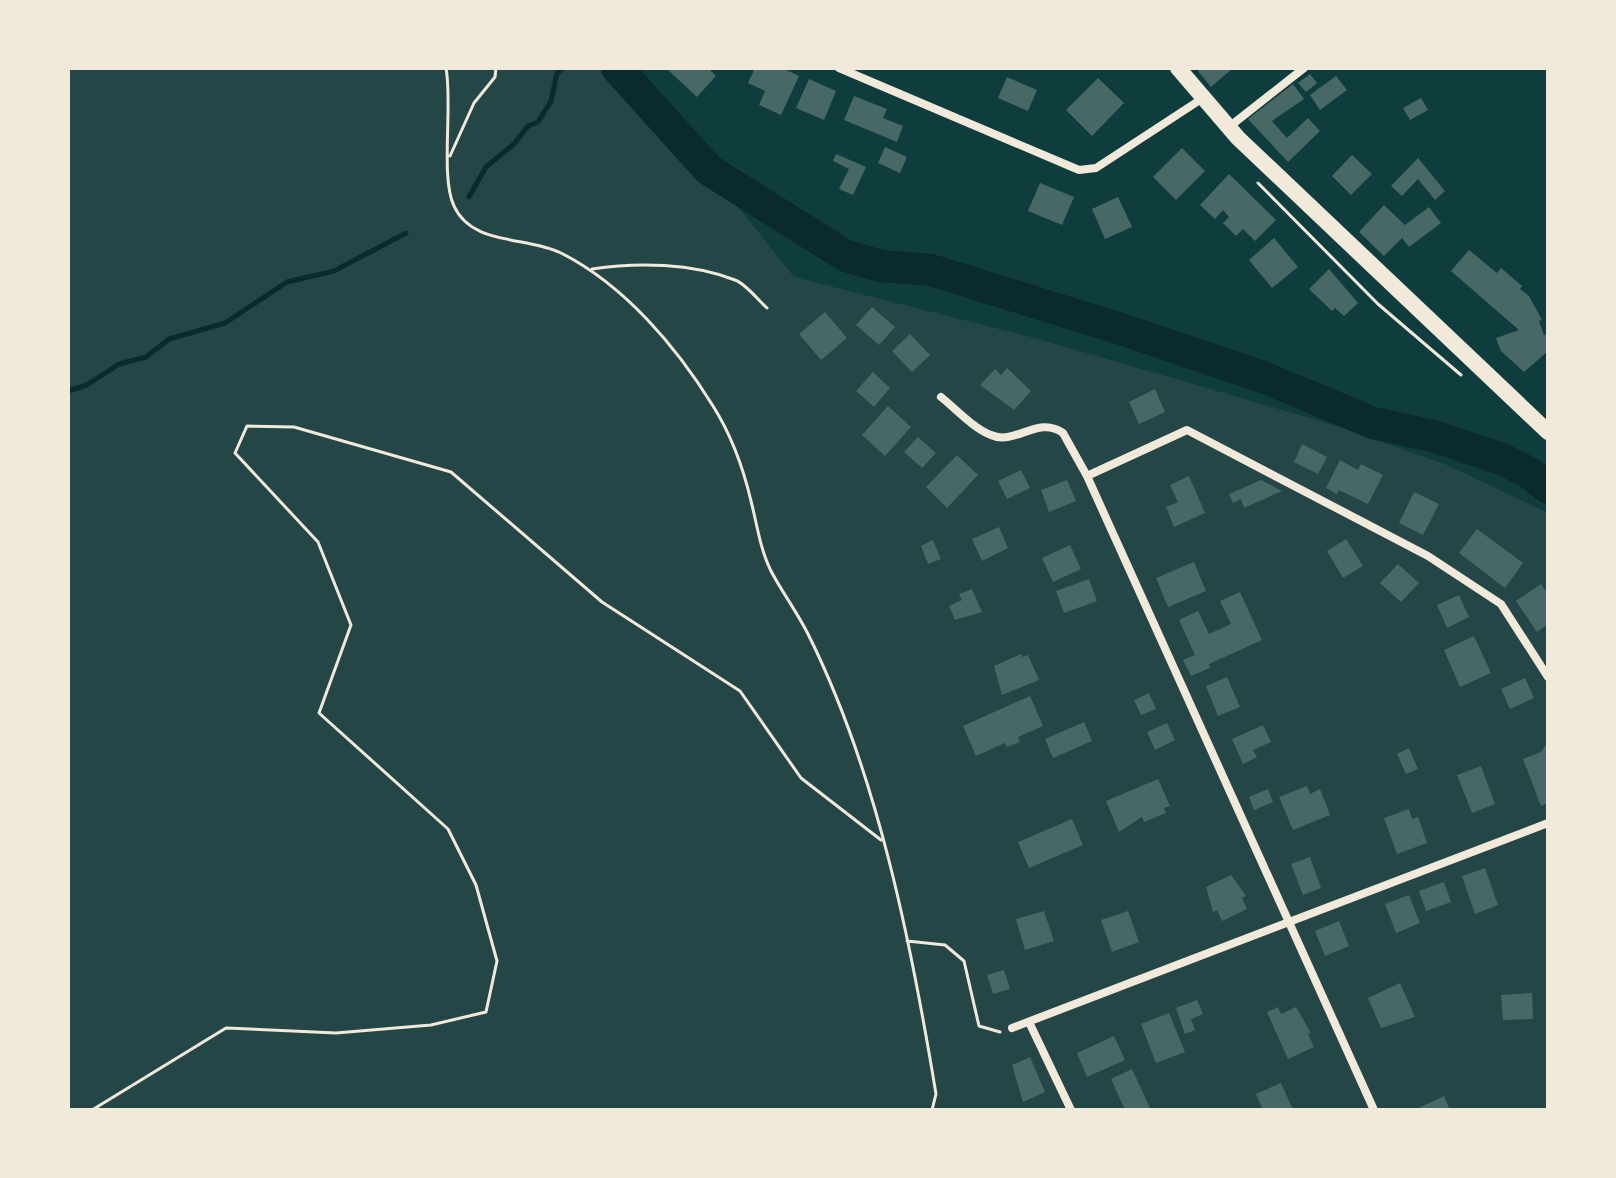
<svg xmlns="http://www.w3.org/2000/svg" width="1616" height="1178" font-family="Signika,sans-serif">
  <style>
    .green { fill: #244646 }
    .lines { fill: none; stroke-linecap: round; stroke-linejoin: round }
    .stream { stroke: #0a2a2b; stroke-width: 5 }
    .river { stroke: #0a2a2b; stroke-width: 32 }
    .building { fill: #486865 }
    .path { stroke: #f1e9da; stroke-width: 3 }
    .minor { stroke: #f1e9da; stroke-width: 8 }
    .primary { stroke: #f1e9da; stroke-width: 16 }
  </style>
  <rect width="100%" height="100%" fill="#0f3d3e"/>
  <path class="green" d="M68 68H628L794 277 1035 338 1337 426 1447 465 1548 513V1110H68Z"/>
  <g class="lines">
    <path class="stream" d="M469 197 486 167 514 144 528 126 538 122 551 101 557 73 563 68
      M68 391 87 385 119 364 146 357 169 339 225 323 287 282 334 271 406 233"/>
    <path class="river" d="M617 68 709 170 846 256 881 266 931 270 1121 329 1263 377 1373 423 1433 436 1502 459 1531 474 1548 488"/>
  </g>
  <path class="building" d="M666 68H708L716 76 697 97Z
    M755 68H782L799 76 781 115 759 105 765 91 748 83Z
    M1201 68H1233L1211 87 1198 71Z
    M1310 74 1317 83 1306 92 1298 83Z
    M1336 76 1347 90 1320 110 1310 95Z
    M1007 77 1037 90 1028 111 998 98Z
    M1098 78 1124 103 1092 136 1066 110Z
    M809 79 836 91 824 120 796 108Z
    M1293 84 1304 99 1272 121 1287 138 1308 118 1320 131 1288 162 1248 119Z
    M854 96 887 109 883 118 903 126 897 142 844 120Z
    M1421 98 1428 110 1410 120 1403 108Z
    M885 147 907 157 900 173 878 163Z
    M1182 148 1205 171 1176 200 1153 177Z
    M836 154 866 167 853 195 839 189 849 169 833 161Z
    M1352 155 1372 174 1351 195 1332 176Z
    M1418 158 1445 191 1435 200 1418 179 1402 196 1391 186Z
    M1229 174 1276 220 1255 241 1243 229 1236 236 1223 223 1229 217 1223 210 1215 219 1200 205Z
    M1040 183 1074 197 1062 225 1028 211Z
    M1118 197 1132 227 1105 239 1092 209Z
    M1384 205 1405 225 1429 207 1441 223 1409 247 1402 238 1384 256 1359 232Z
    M1274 238 1298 267 1272 288 1249 260Z
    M1469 250 1497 273 1501 268 1522 286 1520 289 1529 296 1542 320 1539 321 1544 335 1548 334V351L1524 372 1501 351 1496 338 1519 330 1451 271Z
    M1329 269 1358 303 1344 316 1335 308 1332 311 1309 289Z
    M872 307 895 327 879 345 856 325Z
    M825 312 847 338 821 360 799 334Z
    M910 334 930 355 912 372 892 351Z
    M1007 368 1031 391 1014 410 980 385 995 369 1001 375Z
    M873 372 890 388 874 407 856 391Z
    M1155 389 1165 412 1139 424 1129 402Z
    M888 406 911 427 885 456 862 435Z
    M918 437 936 453 922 468 904 452Z
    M1302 444 1327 457 1318 474 1294 462Z
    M957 455 978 475 947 508 926 487Z
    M1340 460 1358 470 1361 464 1383 475 1368 504 1339 490 1337 494 1326 488Z
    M1021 470 1030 488 1007 499 998 481Z
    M1189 476 1205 513 1174 527 1166 507 1178 502 1170 485Z
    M1067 480 1076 501 1049 512 1041 490Z
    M1261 480 1282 491 1244 508 1241 499 1233 503 1229 494Z
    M1414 492 1439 504 1423 535 1399 523Z
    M999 527 1008 548 982 561 972 539Z
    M1477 529 1523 563 1505 588 1459 553Z
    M1346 539 1363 566 1343 578 1327 551Z
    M933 540 941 559 928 564 921 546Z
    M1070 545 1081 569 1053 582 1042 558Z
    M1194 562 1206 591 1168 607 1156 578Z
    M1398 564 1419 583 1401 602 1380 583Z
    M1089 579 1097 601 1064 613 1056 591Z
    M1541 584 1548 594V624L1537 632 1516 601Z
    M972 589 982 612 955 620 949 606 962 600 959 594Z
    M1240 592 1262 640 1209 664 1210 668 1191 676 1183 660 1195 655 1179 620 1198 611 1209 634 1231 624 1220 601Z
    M1459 595 1469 617 1447 628 1437 605Z
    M1474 636 1491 673 1460 687 1444 650Z
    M1021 654 1022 657 1028 655 1039 680 1002 695 994 666Z
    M1227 677 1240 707 1218 716 1206 686Z
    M1525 678 1534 698 1510 709 1501 689Z
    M1149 693 1156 709 1141 715 1134 700Z
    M1030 696 1043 726 1018 737 1020 742 1007 747 1005 743 976 756 963 726Z
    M1084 722 1092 741 1053 758 1045 739Z
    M1167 723 1175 740 1155 750 1147 732Z
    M1263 725 1271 742 1253 750 1257 757 1243 764 1232 739Z
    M1548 742V803L1541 806 1523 759 1541 752Z
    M1409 748 1418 769 1406 774 1397 754Z
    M1481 766 1495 804 1472 813 1457 775Z
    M1158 779 1170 806 1164 808 1166 813 1144 822 1142 817 1119 832 1106 801Z
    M1307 786 1310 794 1320 789 1330 815 1293 830 1279 797Z
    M1268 789 1273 802 1254 810 1249 797Z
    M1409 809 1412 819 1418 817 1427 843 1397 854 1384 818Z
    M1072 819 1083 845 1029 868 1018 842Z
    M1310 857 1321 888 1303 895 1291 864Z
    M1485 868 1498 905 1475 914 1462 876Z
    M1231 875 1246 896 1242 898 1247 909 1222 921 1217 910 1213 912 1206 887Z
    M1444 882 1451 902 1426 911 1419 891Z
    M1409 895 1420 923 1396 933 1385 904Z
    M1044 911 1054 941 1025 950 1016 919Z
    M1128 911 1139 942 1112 952 1101 920Z
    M1339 921 1349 946 1325 956 1315 931Z
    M1004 970 1010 989 993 994 987 975Z
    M1400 983 1415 1017 1381 1028 1368 998Z
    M1532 993 1533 1019 1503 1020 1501 995Z
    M1197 1000 1203 1014 1191 1019 1195 1030 1185 1034 1176 1008Z
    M1278 1007 1281 1014 1296 1007 1311 1033 1308 1034 1314 1047 1288 1059 1267 1012Z
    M1169 1013 1185 1052 1156 1063 1141 1024Z
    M1114 1036 1125 1060 1087 1077 1077 1053Z
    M1030 1057 1045 1092 1023 1102 1012 1065Z
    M1132 1069 1151 1110H1125L1111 1079Z
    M1281 1083 1293 1110H1263L1256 1094Z
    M1444 1096 1450 1110H1414Z"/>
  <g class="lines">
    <path class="path" d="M446 68C453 105 440 177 454 206 472 246 527 236 561 253 624 285 676 346 713 406 732 436 743 467 751 501 757 524 760 549 771 571 782 592 797 612 808 634 877 772 911 942 936 1094L932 1110
      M450 156 474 103 495 77 496 68
      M1258 183 1378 304 1461 375
      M592 269C637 262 692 263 735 280 746 284 758 300 767 308
      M907 941 945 945 964 961 979 1026 1000 1032
      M92 1110 226 1028 336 1033 431 1025 486 1012 497 961 476 885 448 829 319 713 351 625 318 542 235 453 247 426 294 427 451 472 602 602 740 691 801 778 881 840"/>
    <path class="minor" d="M839 68 1079 170 1096 168 1203 98
      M1229 127 1304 68
      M941 397C956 409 973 428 991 435 1015 446 1038 415 1063 433L1087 476 1374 1110
      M1087 476 1187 430 1428 556 1501 604 1548 677
      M1029 1022 1071 1110
      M1012 1028 1548 823"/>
    <path class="primary" d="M1178 68 1238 138 1548 432"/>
  </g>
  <rect width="1616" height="1178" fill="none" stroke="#f1e9da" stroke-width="140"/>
</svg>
